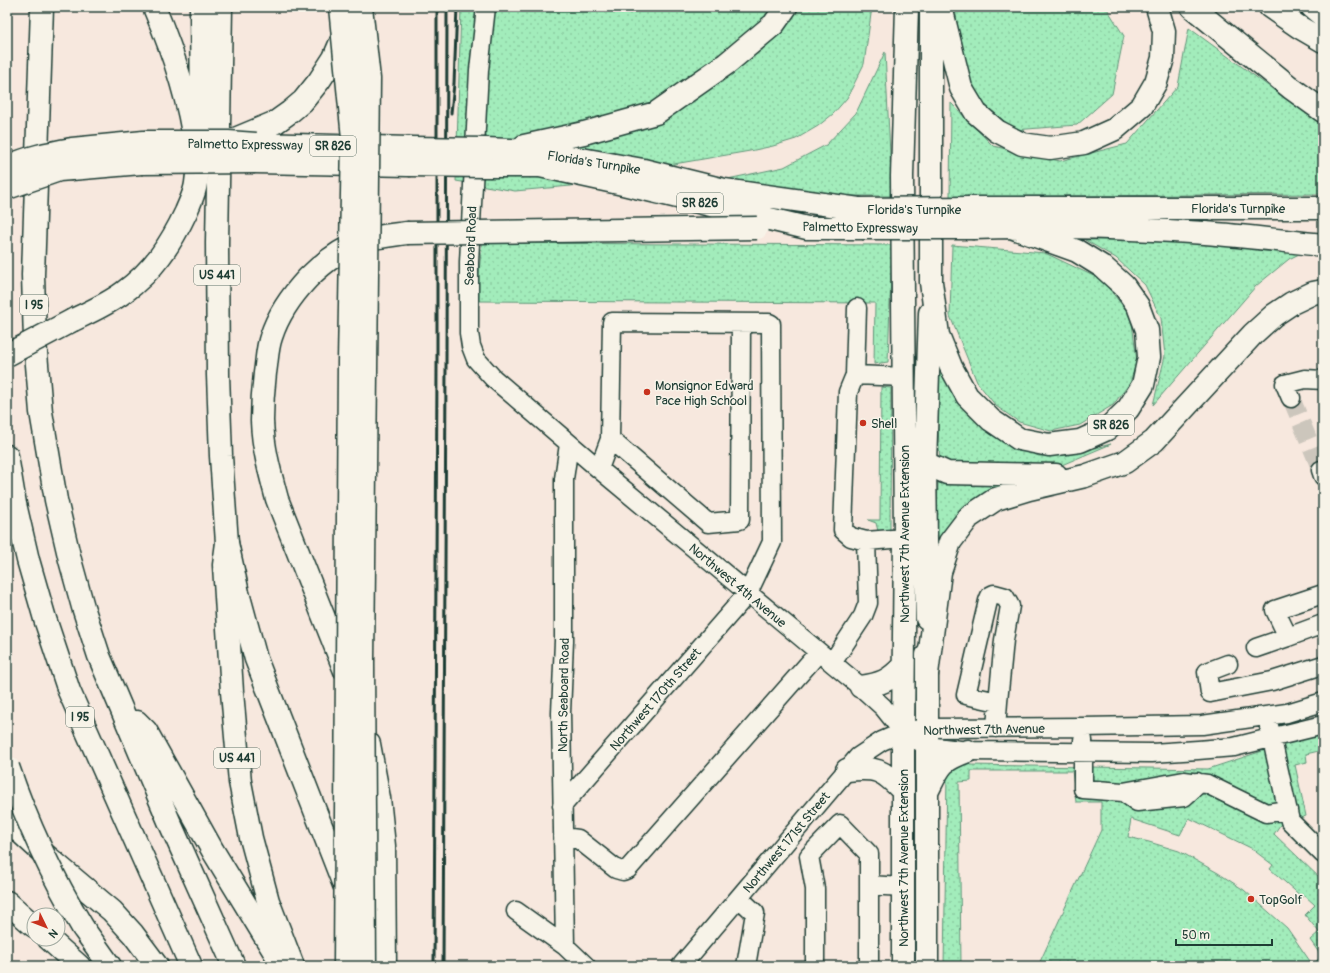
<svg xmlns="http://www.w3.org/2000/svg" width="1330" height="973" font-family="Pangolin,sans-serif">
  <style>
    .grass { fill: url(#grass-dots); stroke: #609478; fill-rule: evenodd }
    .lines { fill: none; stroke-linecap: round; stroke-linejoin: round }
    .minor-tunnel { stroke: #ccc6bc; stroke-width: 18; stroke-dasharray: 18 9; stroke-linecap: butt }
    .minor-casing { stroke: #1f3d34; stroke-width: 21 }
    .major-casing { stroke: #1f3d34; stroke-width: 25 }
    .highway-casing { stroke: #1f3d34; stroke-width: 25 }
    .minor { stroke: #f7f3e8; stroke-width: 18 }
    .major { stroke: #f7f3e8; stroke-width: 22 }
    .highway { stroke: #f7f3e8; stroke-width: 22 }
    .rail { stroke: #1f3d34; stroke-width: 3 }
    .highway-bridge-casing { stroke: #1f3d34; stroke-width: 25; stroke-linecap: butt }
    .highway-bridge { stroke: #f7f3e8; stroke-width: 22 }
    .poi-dot { fill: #c8321e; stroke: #f7f3e8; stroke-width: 1.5 }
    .labels { text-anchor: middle; stroke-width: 3; stroke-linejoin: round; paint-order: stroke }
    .shield { fill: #f7f3e8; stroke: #60746a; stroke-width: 1 }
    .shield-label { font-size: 12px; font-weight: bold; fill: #1f3d34 }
    .street-label { font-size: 13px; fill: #1f3d34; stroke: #f7f3e8 }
    .poi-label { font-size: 13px; fill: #1f3d34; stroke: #f7f3e8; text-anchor: start }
  </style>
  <defs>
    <pattern id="grass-dots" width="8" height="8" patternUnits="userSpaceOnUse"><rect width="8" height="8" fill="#a2ecbb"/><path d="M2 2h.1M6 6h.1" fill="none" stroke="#8bcba1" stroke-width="1.8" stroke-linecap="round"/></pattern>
  </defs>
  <rect width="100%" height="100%" fill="#f7e8de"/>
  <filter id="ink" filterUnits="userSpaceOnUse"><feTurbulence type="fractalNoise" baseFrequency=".025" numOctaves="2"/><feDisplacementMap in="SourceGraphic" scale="8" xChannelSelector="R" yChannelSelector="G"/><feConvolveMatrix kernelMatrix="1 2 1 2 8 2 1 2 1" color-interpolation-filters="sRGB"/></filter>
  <g filter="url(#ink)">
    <path class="grass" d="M461 7H872L864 64 847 98 833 114 818 126 796 139 773 146 750 151 674 164 571 186 515 191 456 181Z
      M955 7H1106L1124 36 1112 94 1077 125 1015 130 965 89Z
      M1189 28 1323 126V194L950 197 951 103 993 146 1060 161 1127 144 1178 86Z
      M885 52 892 196H648L784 167 826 145 856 113Z
      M1323 238V242L1289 259 1256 286 1153 405 1165 356 1161 318 1145 285 1116 258 1085 240Z
      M482 243 892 245 888 362 874 364 875 303 476 301Z
      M952 245 1045 253 1102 280 1131 316 1137 361 1130 383 1113 405 1080 425 1051 431 1019 422 996 406 977 382 950 316Z
      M934 355 962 407 1005 443 1039 456 1068 455 1111 444 1057 467 940 463Z
      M881 387 891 388 890 530 878 531 876 523 868 520H880Z
      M1026 481 942 538 936 540 938 483Z
      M1323 731V750L1306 754 1307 762 1295 765 1306 816 1280 825 1274 834 1323 881V966H1038L1101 830V802H1076L1072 771H971V781L959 782 961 966H944L947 775 948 770 969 761 970 765 1208 769ZM1189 818 1257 851 1256 852 1273 865 1270 869 1302 897 1304 895 1315 905 1305 915 1319 932 1310 940 1322 957 1312 964 1287 928 1244 890 1218 873 1179 851 1149 842 1128 837 1131 819 1180 835Z"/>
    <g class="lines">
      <path class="minor-tunnel" d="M1291 398 1321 470"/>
      <defs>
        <path id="minor" d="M486 7 479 70 469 262V333L471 346 476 359 493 378 599 469 861 687 883 707 903 732 927 746 968 751 1152 753 1198 750 1234 747 1323 725
          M857 308 855 375 848 392 843 530 851 537 866 541 905 538
          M855 375 905 377
          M1291 398 1285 384 1305 379 1323 380
          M599 469 610 439
          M1321 470 1323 476
          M1288 637 1323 624
          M1256 648 1288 637 1275 610 1323 594
          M832 663 863 616 868 603 866 541
          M1228 664 1207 672 1210 693 1272 681 1323 665
          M1269 726 1290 821 1323 854
          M996 728 998 702 966 695 988 601 990 596 994 594 1005 597 1010 606 1004 640 998 702
          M1083 740V789L1123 792 1184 781 1207 784 1266 813 1288 810
          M1123 792 1137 802 1184 797 1196 786 1197 782
          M562 806 748 593 772 542 771 324 769 323 612 322 610 439 708 523 740 520 741 323
          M563 837 578 839 616 869 623 871 628 869 819 652
          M869 885 903 887
          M739 898 755 913 746 966
          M516 911 565 946 586 966
          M565 946 561 713 564 641V479L569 444
          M681 966 858 757 882 741 903 732 927 728 1083 727 1202 725 1287 713 1323 702
          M815 966V889L809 856 840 824 869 854V966"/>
        <path id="major" d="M221 7 217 243 218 375 221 456 227 543 224 565 232 692 240 782 251 838 268 901 293 966
          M199 149 202 119 201 7
          M927 618 925 463 930 313
          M861 687C881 684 889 681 903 666
          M847 770C876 767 882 769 903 791
          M928 790C941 764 941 761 968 751
          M7 902 34 926
          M49 939 79 966
          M903 966V732L905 538 902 176 907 7
          M927 966V655"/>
        <path id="highway" d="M42 7 33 275 35 341 41 412 56 500 70 560 83 607 99 656 169 821 234 966
          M931 7V282L938 335 951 367 967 396 991 420 1019 439 1049 445 1080 441 1107 429 1128 409 1143 385 1149 357 1147 330 1138 306 1124 286 1103 267 1077 251 1011 227
          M941 7 961 88 976 113 997 131 1022 144 1050 148 1084 143 1115 129 1142 106 1156 82 1163 58 1164 31 1157 7
          M1192 7 1291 88 1323 111
          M1270 7 1299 27 1323 41
          M1312 7 1323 16
          M228 142 276 122 290 112 303 101 319 81 334 58 346 30
          M256 144 410 148
          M524 146 584 133 656 113 726 64 774 24 786 7
          M72 149 144 142
          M485 149 510 150 576 158 643 170 724 190 859 209
          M255 162 409 165
          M484 166H540L623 184 807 228H862
          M71 169 141 163
          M970 208H1323
          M974 228C1051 225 1128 228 1205 233 1244 236 1284 241 1323 245
          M73 320C90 312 108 304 124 292 153 271 171 244 186 212 190 202 195 193 196 183 198 171 197 159 195 147 189 98 173 52 154 7
          M905 432 925 463 947 473 1056 475
          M7 456 15 504 28 560 45 619 69 691 191 966
          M227 543 238 593 256 659 346 890
          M927 674 940 572 950 542 969 517 996 499 1029 489 1085 476 1125 462 1154 441 1253 334 1274 315 1292 303 1313 293 1323 291
          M347 676 277 499C270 473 263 448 262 421 262 405 263 389 265 373 267 361 267 348 271 337 278 315 292 295 308 278 324 262 341 249 363 241 377 236 393 235 407 233
          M137 722 146 731 213 851 283 966
          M369 744 379 798 384 846 385 966
          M7 820 43 853 112 911 133 934 157 966
          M83 928 110 966"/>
      </defs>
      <use href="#minor" class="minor-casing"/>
      <use href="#major" class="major-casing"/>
      <use href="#highway" class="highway-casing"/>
      <use href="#minor" class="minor"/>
      <use href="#major" class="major"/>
      <use href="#highway" class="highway"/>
      <path class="rail" d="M451 113 454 84 457 7
        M434 966 437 366V7
        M443 966 446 366 447 7"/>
      <defs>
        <path id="highway-bridge" d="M340 7 353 138 349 362 345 966
          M361 7 369 79 363 663 365 966
          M144 142H228L256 144
          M410 148 485 149
          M141 163 255 162
          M409 165 484 166
          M7 167C28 157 49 153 72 149
          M7 188 59 170 71 169
          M859 209 970 208
          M862 228H974
          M407 233 757 228
          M7 355 73 320
          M8 767C27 823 53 878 83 928"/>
      </defs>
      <use href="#highway-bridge" class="highway-bridge-casing"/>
      <use href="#highway-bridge" class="highway-bridge"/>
    </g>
  </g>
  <g class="poi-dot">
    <circle cx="647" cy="392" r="4"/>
    <circle cx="863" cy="423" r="4"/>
    <circle cx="1251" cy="899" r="4"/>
  </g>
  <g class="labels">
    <g class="shield">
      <rect x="310" y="136" width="46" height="20" rx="3"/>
      <rect x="677" y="193" width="46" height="20" rx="3"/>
      <rect x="194" y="265" width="46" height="20" rx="3"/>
      <rect x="20" y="295" width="28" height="20" rx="3"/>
      <rect x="1088" y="415" width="46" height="20" rx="3"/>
      <rect x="66" y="707" width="28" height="20" rx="3"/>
      <rect x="214" y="748" width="46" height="20" rx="3"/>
    </g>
    <g class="shield-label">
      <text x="333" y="150">SR 826</text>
      <text x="700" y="207">SR 826</text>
      <text x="217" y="279">US 441</text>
      <text x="34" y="309">I 95</text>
      <text x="1111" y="429">SR 826</text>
      <text x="80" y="721">I 95</text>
      <text x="237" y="762">US 441</text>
    </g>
    <g class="street-label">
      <text transform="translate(245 144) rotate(1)" y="5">Palmetto Expressway</text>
      <text transform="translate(594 162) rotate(9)" y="5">Florida's Turnpike</text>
      <text x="1238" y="213">Florida's Turnpike</text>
      <text x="914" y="214">Florida's Turnpike</text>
      <text transform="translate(860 227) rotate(1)" y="5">Palmetto Expressway</text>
      <text transform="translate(470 246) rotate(-88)" y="5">Seaboard Road</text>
      <text transform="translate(904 534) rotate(-90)" y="5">Northwest 7th Avenue Extension</text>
      <text transform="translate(738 585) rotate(40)" y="5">Northwest 4th Avenue</text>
      <text transform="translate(563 695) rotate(-89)" y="5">North Seaboard Road</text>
      <text transform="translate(655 699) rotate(-49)" y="5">Northwest 170th Street</text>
      <text transform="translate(984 729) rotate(-1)" y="5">Northwest 7th Avenue</text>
      <text transform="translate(786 842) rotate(-50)" y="5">Northwest 171st Street</text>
      <text transform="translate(903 858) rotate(-90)" y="5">Northwest 7th Avenue Extension</text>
    </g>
    <g class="poi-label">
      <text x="655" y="390">Monsignor Edward<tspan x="655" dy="15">Pace High School</tspan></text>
      <text x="871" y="428">Shell</text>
      <text x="1259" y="904">TopGolf</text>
    </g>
  </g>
  <rect width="1330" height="973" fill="none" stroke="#f7f3e8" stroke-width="24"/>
  <rect x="12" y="12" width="1306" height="949" fill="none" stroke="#1f3d34" stroke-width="1.5" filter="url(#ink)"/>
  <g transform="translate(46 927) rotate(133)"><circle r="19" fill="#f7f3e8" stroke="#a1aaa0"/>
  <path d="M0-3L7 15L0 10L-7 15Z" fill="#c8321e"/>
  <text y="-6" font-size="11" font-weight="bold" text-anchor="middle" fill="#1f3d34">N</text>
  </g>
  <path d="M1176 939v6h96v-6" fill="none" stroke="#1f3d34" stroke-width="2"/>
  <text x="1182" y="939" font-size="12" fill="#1f3d34" stroke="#f7f3e8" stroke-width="3" paint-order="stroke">50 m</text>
</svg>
